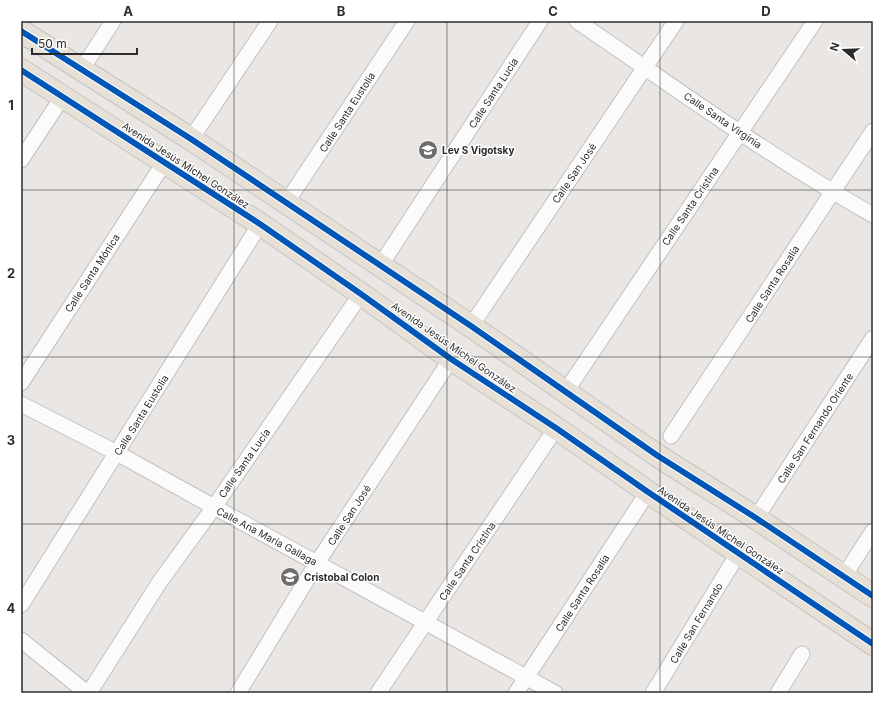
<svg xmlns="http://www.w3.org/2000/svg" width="894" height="714" font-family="Inter,sans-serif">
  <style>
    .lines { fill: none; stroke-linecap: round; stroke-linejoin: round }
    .minor-casing { stroke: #c2c1c1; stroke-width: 17 }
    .primary-casing { stroke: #c5c4c2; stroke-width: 24 }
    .minor { stroke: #fcfbfb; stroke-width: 15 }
    .primary { stroke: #e6e0d6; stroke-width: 22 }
    .cycleway-casing { stroke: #fff; stroke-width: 8 }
    .cycleway { stroke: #0057b8; stroke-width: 6 }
    .grid { fill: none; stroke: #2c2c2c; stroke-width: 1; stroke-opacity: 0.55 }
    .labels { text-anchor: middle; stroke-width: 3; stroke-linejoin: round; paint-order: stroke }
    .street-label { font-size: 10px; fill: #2c2c2c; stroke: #fff }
    .poi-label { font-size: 10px; font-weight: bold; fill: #2c2c2c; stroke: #fff; text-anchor: start }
    .neatline { fill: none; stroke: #2c2c2c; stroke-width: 1.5 }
    .grid-label { font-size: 13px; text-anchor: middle; font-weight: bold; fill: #2c2c2c }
  </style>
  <rect width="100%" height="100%" fill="#e9e6e3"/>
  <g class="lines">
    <defs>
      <path id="minor" d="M577 21C674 87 770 157 873 215
        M82 69 113 21
        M191 139 270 21
        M21 160 63 96
        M286 203 407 21
        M380 266 540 21
        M471 326 676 21
        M21 383 164 163
        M566 391 815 21
        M21 404 117 453 214 507 555 693
        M671 436 873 131
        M756 518 873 338
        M844 576 873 531
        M21 605 260 224
        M21 640 87 693
        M89 693 159 583 214 507 361 294
        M238 693 317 563 451 359
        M378 693 556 428
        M516 693 648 492
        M653 693 739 552
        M778 693 802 654"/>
      <path id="primary" d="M21 31 191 139 471 326 658 456 756 518 873 596
        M21 70 260 224 361 294 451 359 556 428 648 492 873 644"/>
    </defs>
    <use href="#minor" class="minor-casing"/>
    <use href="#primary" class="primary-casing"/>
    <use href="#minor" class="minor"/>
    <use href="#primary" class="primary"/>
    <defs>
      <path id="cycleway" d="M21 31 191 139 471 326 658 456 756 518 873 596
        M21 70 260 224 361 294 451 359 556 428 648 492 873 644"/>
    </defs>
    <use href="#cycleway" class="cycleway-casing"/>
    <use href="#cycleway" class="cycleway"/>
  </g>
  <path class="grid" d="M234 21V693M447 21V693M660 21V693M21 190H873M21 357H873M21 524H873"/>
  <defs>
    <symbol id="school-disc" viewBox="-11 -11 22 22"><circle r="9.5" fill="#6e6d6c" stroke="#fff"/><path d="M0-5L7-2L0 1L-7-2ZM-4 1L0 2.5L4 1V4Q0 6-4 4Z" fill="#fff"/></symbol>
  </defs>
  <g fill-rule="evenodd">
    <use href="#school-disc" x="417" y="139" width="22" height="22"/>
    <use href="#school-disc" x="279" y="566" width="22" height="22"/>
  </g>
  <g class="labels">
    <g class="street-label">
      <text transform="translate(493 93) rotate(-57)" y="4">Calle Santa Lucía</text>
      <text transform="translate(347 112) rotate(-57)" y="4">Calle Santa Eustolia</text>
      <text transform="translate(723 120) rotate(34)" y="4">Calle Santa Virginia</text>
      <text transform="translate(186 165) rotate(33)" y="4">Avenida Jesús Michel González</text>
      <text transform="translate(574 173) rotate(-56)" y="4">Calle San José</text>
      <text transform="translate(690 206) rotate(-56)" y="4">Calle Santa Cristina</text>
      <text transform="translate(92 273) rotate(-57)" y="4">Calle Santa Mónica</text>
      <text transform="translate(772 284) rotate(-57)" y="4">Calle Santa Rosalía</text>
      <text transform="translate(454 347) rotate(35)" y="4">Avenida Jesús Michel González</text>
      <text transform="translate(141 415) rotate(-58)" y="4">Calle Santa Eustolia</text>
      <text transform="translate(815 428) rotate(-57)" y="4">Calle San Fernando Oriente</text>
      <text transform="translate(244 463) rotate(-55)" y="4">Calle Santa Lucía</text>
      <text transform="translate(349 515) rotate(-57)" y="4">Calle San José</text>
      <text transform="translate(721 530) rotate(34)" y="4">Avenida Jesús Michel González</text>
      <text transform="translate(267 536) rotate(28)" y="4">Calle Ana María Gallaga</text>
      <text transform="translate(467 561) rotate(-56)" y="4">Calle Santa Cristina</text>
      <text transform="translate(582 593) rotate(-57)" y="4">Calle Santa Rosalía</text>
      <text transform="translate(696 623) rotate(-59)" y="4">Calle San Fernando</text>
    </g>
    <g class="poi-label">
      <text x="442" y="154">Lev S Vigotsky</text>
      <text x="304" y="581">Cristobal Colon</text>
    </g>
  </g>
  <rect width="894" height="714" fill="none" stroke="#ffffff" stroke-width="44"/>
  <g transform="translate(844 50) rotate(289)" stroke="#ffffff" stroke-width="3" paint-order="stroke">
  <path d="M0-3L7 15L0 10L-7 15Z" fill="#2c2c2c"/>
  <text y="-6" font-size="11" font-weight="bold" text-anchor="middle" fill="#2c2c2c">N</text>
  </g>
  <path d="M32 48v6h105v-6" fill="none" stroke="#2c2c2c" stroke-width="2"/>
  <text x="38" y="48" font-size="12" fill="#2c2c2c" stroke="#ffffff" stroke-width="3" paint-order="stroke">50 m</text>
  <rect x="22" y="22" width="850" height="670" class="neatline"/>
  <g class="grid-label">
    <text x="128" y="16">A</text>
    <text x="341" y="16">B</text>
    <text x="553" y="16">C</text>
    <text x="766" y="16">D</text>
    <text x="11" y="110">1</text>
    <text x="11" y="278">2</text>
    <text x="11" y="445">3</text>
    <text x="11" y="613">4</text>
  </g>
</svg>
